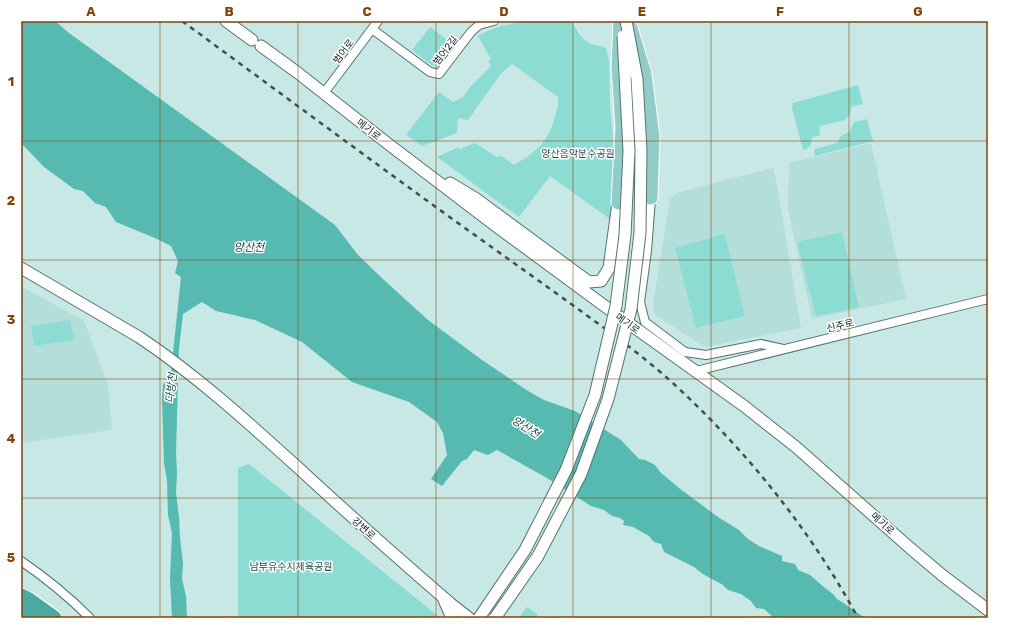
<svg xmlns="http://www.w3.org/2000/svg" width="1009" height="639" font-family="Rubik,'Noto Sans KR',sans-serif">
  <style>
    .built { fill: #b4ded9 }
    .green { fill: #8cdcd4 }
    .water { fill: #56bab1 }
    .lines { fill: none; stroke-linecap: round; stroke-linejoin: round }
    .street-casing { stroke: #557370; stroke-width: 10 }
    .secondary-casing { stroke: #557370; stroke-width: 13 }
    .primary-casing { stroke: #fff; stroke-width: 15 }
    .highway-casing { stroke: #fff; stroke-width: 17 }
    .street { stroke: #fff; stroke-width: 8 }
    .secondary { stroke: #fff; stroke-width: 11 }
    .primary { stroke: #91ccc7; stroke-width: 13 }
    .highway { stroke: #48aaa2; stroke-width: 15 }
    .rail { stroke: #3f504e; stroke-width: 2.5; stroke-dasharray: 5 5; stroke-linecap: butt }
    .secondary-bridge-casing { stroke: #557370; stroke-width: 13; stroke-linecap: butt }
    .secondary-bridge { stroke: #fff; stroke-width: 11 }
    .grid { fill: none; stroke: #824208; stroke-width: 1; stroke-opacity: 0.55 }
    .labels { text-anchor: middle; stroke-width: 3; stroke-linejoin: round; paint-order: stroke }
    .street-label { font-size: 10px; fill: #162321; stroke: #fff }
    .park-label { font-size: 10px; fill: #24514d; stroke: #fff }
    .water-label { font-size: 11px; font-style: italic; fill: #184542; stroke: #fff }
    .neatline { fill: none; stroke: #824208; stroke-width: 1.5 }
    .grid-label { font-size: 13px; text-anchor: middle; font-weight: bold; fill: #824208 }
  </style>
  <rect width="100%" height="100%" fill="#c7e8e4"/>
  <path class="built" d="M871 143 906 299 812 319 788 209 789 163Z
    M773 168 776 179 801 328 705 347 655 315 653 305 670 199 676 193Z
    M21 286 84 321 108 385 112 430 21 443Z"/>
  <path class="green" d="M525 21H572C577 32 582 41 594 45 598 46 602 46 606 48L609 61 610 104 613 140 614 189 610 219 550 176 519 217 437 157 459 147 460 151 462 148 475 143 497 157 501 156 514 165C536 152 549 142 555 116 557 110 559 104 558 97L512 64 500 75 468 120 458 118 457 133 422 146 406 135 439 92 453 102 463 97 471 86 491 66 488 62 491 59 478 36C493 26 508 25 525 21Z
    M430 27 454 45 438 64 433 66 412 50Z
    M858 85 863 104 851 107 850 114 845 120 819 126 820 135 819 136 813 137 811 141V145L806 149 803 150 792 108 793 103Z
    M867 119 873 141 815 156 814 152 815 149 837 143 841 136 850 131 854 122Z
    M842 232 859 307 816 316 797 242Z
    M725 234 745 316 696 328 675 248Z
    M70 320 74 340 34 346 31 326Z
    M249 464 437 615V618H238V468Z
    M527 607 538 615 536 618H519Z"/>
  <path class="water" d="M21 21H55L69 33 335 225 358 255 384 280 428 320 482 360 528 391 544 400 575 411 621 440 639 459 645 460 655 465 660 472 679 488 718 517 739 530 748 539 759 546 782 556V561L795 564 798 570 810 575 825 588 833 594 837 599 845 604 865 618H774L764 609 756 608 751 601 741 594 728 590 723 585 703 574 694 567 664 552 661 544 654 542 649 536 633 527 623 525 624 521 620 518 612 516 604 510 591 506 547 478 497 450 488 455 474 450 467 459 462 461 442 486 431 479 447 455 443 433 437 422 409 402 352 382 302 342 255 320 216 311 202 302 183 314 179 348 176 452 177 474 176 493 179 517 180 538 183 563 182 579 186 596 187 618H172L170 578 172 533 168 515 167 481 164 463 162 399 163 385 171 372 181 277 175 273 178 261 171 246 157 239 116 222 106 207 95 203 83 191 74 189 44 167 24 146 21 145Z"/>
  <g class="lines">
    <defs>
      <path id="street" d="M372 29 430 72 439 74 471 32 479 25 494 21
        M324 93 378 21
        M651 198 647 251 640 302 645 322 685 352 706 355 761 344 783 349
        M696 371 988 299
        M21 561C46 578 68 596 90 618"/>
      <path id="secondary" d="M226 21 252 40
        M261 46 298 73 387 143 496 226 606 307 744 406 796 447 910 548 942 575 988 610
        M450 183 475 198 589 282 601 281 609 268 618 203
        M21 268 139 337C199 377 252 426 305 474 343 509 382 544 421 578L451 604 469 618
        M444 600 452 618"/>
      <path id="primary" d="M631 28 645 74 653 137 651 198
        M618 203 622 128 618 66 620 21"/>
      <path id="highway" d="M21 596 29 600 54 618
        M21 609 35 618"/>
    </defs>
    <use href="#street" class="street-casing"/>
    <use href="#secondary" class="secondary-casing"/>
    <use href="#primary" class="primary-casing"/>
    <use href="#highway" class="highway-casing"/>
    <use href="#street" class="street"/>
    <use href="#secondary" class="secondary"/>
    <use href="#primary" class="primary"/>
    <use href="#highway" class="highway"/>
    <path class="rail" d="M182 21C272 87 361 153 451 218 490 246 528 273 567 301 600 325 634 349 665 376 742 445 809 527 858 618"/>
    <defs>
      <path id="secondary-bridge" d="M479 618 525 550 566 470 595 395 616 306 625 235 629 151 623 36
        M495 618 538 556 581 474 608 399 631 309 640 233 641 150 637 79 626 21"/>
    </defs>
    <use href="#secondary-bridge" class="secondary-bridge-casing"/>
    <use href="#secondary-bridge" class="secondary-bridge"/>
  </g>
  <path class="grid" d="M160 21V618M298 21V618M436 21V618M573 21V618M711 21V618M849 21V618M21 141H988M21 260H988M21 379H988M21 498H988"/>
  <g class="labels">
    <g class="street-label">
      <text transform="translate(445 50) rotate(-53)" y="4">범어2길</text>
      <text transform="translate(343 51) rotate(-53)" y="4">범어로</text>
      <text transform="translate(369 129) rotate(38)" y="4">메기로</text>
      <text transform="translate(628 323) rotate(36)" y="4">메기로</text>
      <text transform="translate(840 325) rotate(-14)" y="4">신주로</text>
      <text transform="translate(883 523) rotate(42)" y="4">메기로</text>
      <text transform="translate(364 528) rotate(42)" y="4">강변로</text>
    </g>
    <g class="park-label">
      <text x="578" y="157">양산음악분수공원</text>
      <text x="291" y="570">남부유수지체육공원</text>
    </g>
    <g class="water-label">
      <text x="249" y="251">양산천</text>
      <text transform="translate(171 388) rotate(-83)" y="4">다방천</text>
      <text transform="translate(526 427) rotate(32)" y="4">양산천</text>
    </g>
  </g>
  <rect width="1009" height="639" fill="none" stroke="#ffffff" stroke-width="44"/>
  <rect x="22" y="22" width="965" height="595" class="neatline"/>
  <g class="grid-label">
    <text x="91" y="16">A</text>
    <text x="229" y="16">B</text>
    <text x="367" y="16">C</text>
    <text x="504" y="16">D</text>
    <text x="642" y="16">E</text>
    <text x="780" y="16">F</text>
    <text x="918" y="16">G</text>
    <text x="11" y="86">1</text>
    <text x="11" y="205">2</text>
    <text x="11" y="324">3</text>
    <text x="11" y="443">4</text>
    <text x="11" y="562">5</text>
  </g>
</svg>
